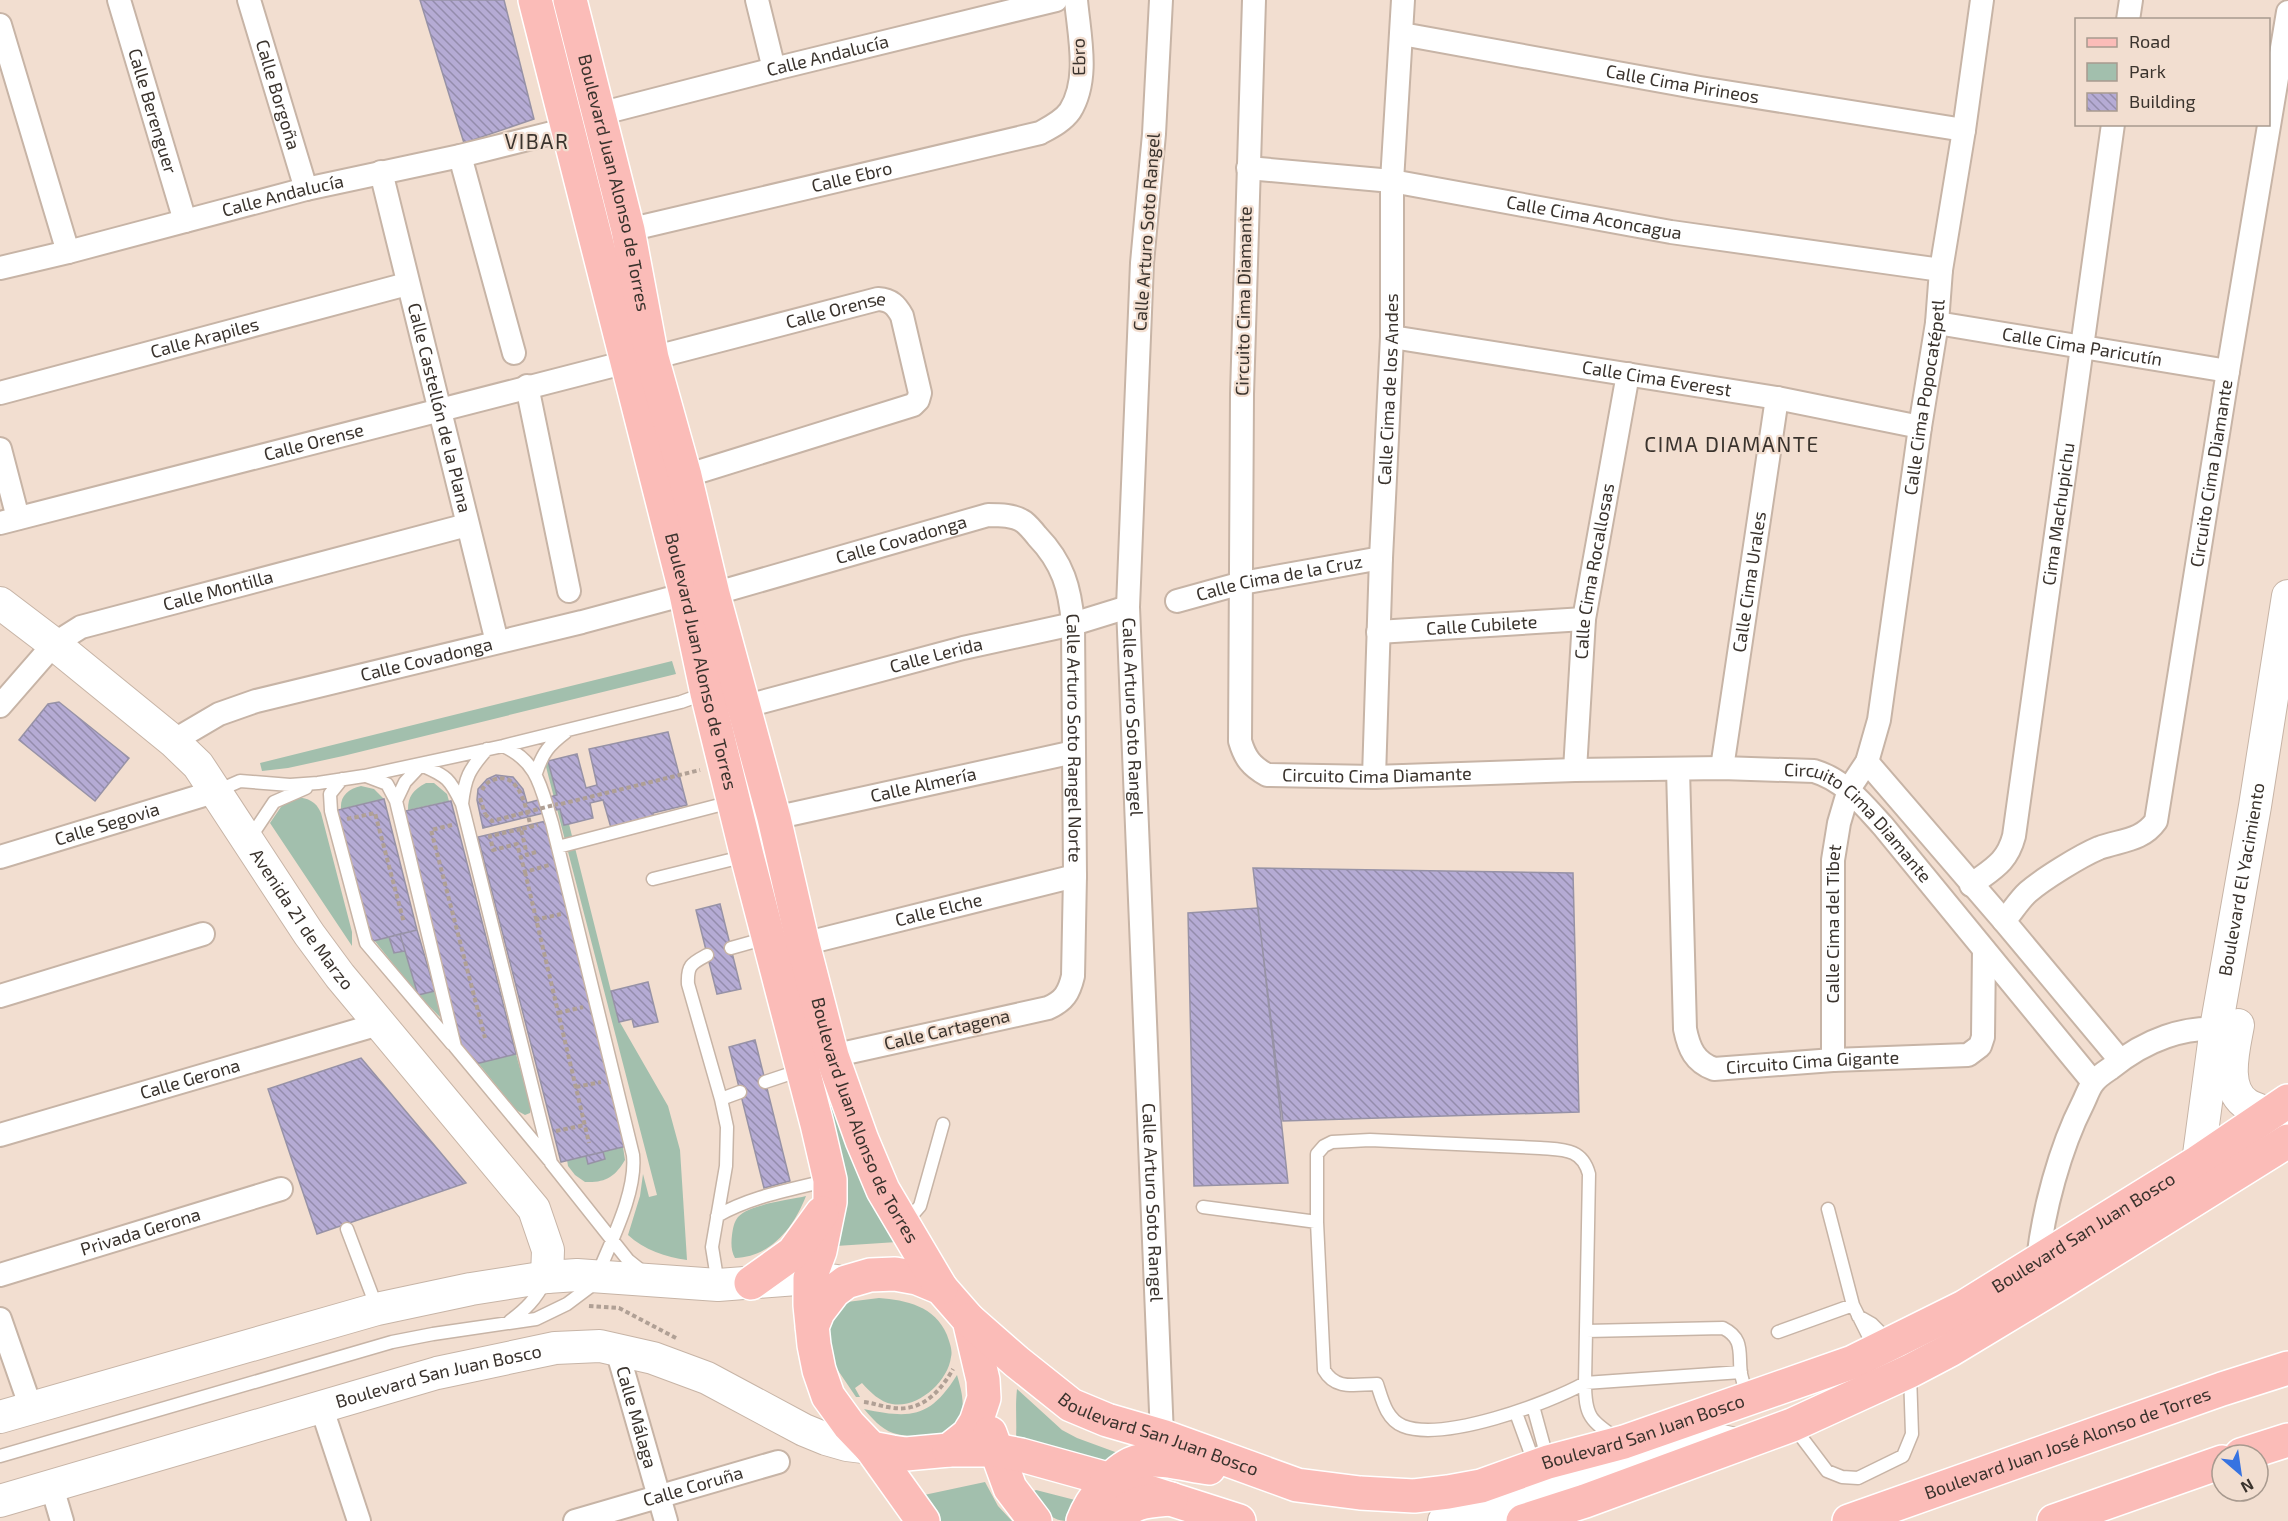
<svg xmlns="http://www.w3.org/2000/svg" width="2288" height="1521" font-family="'Exo 2',sans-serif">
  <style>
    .green { fill: #a2bfad }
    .building { fill: url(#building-back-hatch); stroke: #9792a6; stroke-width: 1.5 }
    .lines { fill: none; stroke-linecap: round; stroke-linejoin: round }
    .lane-casing { stroke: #c7b4a6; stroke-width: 15 }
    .street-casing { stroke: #c7b4a6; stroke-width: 26 }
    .secondary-casing { stroke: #c7b4a6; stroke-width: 34 }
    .primary-casing { stroke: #fff; stroke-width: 36 }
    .path { stroke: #b0a095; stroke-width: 4; stroke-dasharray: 4.5 3; stroke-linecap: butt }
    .lane { stroke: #fff; stroke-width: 12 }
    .street { stroke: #fff; stroke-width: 22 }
    .secondary { stroke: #fff; stroke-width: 32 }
    .primary { stroke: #fbbcb8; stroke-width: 33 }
    .path-bridge { stroke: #b0a095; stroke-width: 4; stroke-dasharray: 4.5 3; stroke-linecap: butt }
    .labels { text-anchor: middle; stroke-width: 4.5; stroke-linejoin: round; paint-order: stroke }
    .street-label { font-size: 18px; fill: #3a332d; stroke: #f2ded0 }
    .quarter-label { font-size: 21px; letter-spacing: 1.5px; fill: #3a332d; stroke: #f2ded0 }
  </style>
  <defs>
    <pattern id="building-back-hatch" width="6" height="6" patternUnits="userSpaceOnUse" patternTransform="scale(1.5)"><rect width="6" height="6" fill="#b5abd4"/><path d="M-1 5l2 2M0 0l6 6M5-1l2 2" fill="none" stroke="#948cac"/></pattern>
  </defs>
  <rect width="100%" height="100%" fill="#f2ded0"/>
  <path class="green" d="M672 661 676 674 343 756 288 768 262 771 260 763Z
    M724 700 728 702 817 1049 837 1121 846 1143 897 1242 836 1246Z
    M545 763H549L564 824H569L618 1019 668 1106 680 1150 687 1260C666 1257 644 1250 628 1235L640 1196 643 1174 649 1197 657 1195Z
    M426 783H434L447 794 449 801 408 810C408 796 413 790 426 783Z
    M361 786 374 789 384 799 341 809C340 796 348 789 361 786Z
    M295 797C308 798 316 801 321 813L352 932V946L270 823 285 801Z
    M389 937 394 953 405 951 418 995 435 991 441 1018 418 995 374 940Z
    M516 1054 531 1107 530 1113 525 1115 516 1110 478 1063Z
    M623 1147 625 1160C615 1177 605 1183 585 1182L575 1175 568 1166 567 1160 586 1156 588 1164 605 1159 603 1152Z
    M806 1196C794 1227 771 1257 735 1258 731 1251 731 1243 732 1235 733 1228 734 1222 738 1217 749 1204 790 1200 806 1196Z
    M879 1298C906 1300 935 1306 947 1335 949 1341 953 1350 951 1357 948 1382 917 1409 892 1404 880 1402 870 1392 862 1383L855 1388 860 1397H856L835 1366 827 1333 836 1308 847 1302Z
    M957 1375C961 1389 967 1408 958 1421 947 1439 912 1439 893 1433 881 1429 872 1418 864 1409 911 1419 930 1418 957 1375Z
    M1017 1389 1062 1430 1077 1438 1126 1456 1110 1465 1016 1438C1017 1420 1015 1408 1017 1389Z
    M985 1482 998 1506 1012 1521H941L924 1495Z
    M1036 1490 1075 1500 1067 1521C1048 1521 1041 1505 1032 1492Z"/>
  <path class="building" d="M420 0H504L534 119 464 143Z
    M59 702 129 758 95 801 19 740 48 704Z
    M668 732 687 805 653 813 656 828 614 838 603 800 590 803 593 818 569 824 564 825 560 809 483 828 477 800 478 789 487 779 496 775 513 777 523 789 527 803 557 795 548 761 577 754 586 788 597 785 589 749Z
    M384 799 417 930 369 942 334 811Z
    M451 801 516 1054 467 1066 401 812Z
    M546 821 627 1146 561 1162 478 837Z
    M1253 868 1573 873 1579 1112 1283 1121Z
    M720 904 741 989 717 994 696 910Z
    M1258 908 1288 1183 1194 1186 1188 913Z
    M417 930 435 991 418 995 400 934Z
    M400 934 405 951 394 953 389 937Z
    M648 982 658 1022 634 1027 632 1019 619 1022 611 991Z
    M755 1040 790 1181 764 1188 729 1047Z
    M361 1058 466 1183 317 1234 268 1089Z
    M603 1152 605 1159 588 1164 586 1156Z"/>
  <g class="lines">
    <defs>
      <path id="lane" d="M536 773C543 752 549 745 566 732
        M366 776 387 784 396 801 455 1047 549 1160
        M342 779 330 794 331 811 366 943 452 1044
        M217 791 240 781 290 785 318 783 364 776 503 746 681 702 706 693
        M396 801 405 782 421 765C447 776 450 779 462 804L551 1163 628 1260 643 1272
        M462 804C465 777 469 770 487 749
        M250 838 274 802 306 788
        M558 847 731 802
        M653 879 746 856
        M731 948 767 938
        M707 955C692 963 687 965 688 984L721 1099
        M765 1082 801 1070
        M1203 1207 1317 1222
        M1828 1209 1853 1305 1875 1349
        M717 1216C752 1196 790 1190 829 1180
        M906 1222 920 1206 943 1124
        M347 1229 377 1308
        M718 1284 712 1247 726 1166 727 1127 721 1099 740 1092
        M1858 1316 1872 1324 1889 1341
        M510 1321C526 1309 536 1299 545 1281
        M1586 1331 1723 1328C1745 1339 1738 1354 1741 1374 1743 1382 1745 1390 1747 1397
        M1778 1332 1853 1305
        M1533 1406 1548 1461
        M1516 1413 1535 1465
        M1793 1426 1827 1471 1842 1477 1858 1478 1903 1456 1912 1434 1910 1374
        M1618 1439C1590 1421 1585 1416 1585 1383L1589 1174C1582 1148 1563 1150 1540 1148L1370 1140 1332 1142 1324 1146 1317 1154V1222L1324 1370C1336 1391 1356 1384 1377 1384 1382 1399 1386 1419 1403 1426 1443 1442 1547 1404 1585 1383L1741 1372
        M0 1456 392 1342 433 1334 536 1319 567 1304 591 1286 597 1276C611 1241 637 1192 633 1155L552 823C541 789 539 762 503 746"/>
      <g id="street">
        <path id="s1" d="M119 0 185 221"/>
        <path id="s2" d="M249 0 306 189"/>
        <path d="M757 0 774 69"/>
        <path id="s3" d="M1161 0 1154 134 1142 263 1128 607 1162 1436"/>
        <path id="s4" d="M1254 0 1242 394 1240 741C1245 758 1251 766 1267 775L1374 777 1575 770 1722 768 1814 771C1844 780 1862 803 1883 826L2093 1082"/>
        <path d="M2128 20 2131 0"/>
        <path d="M0 25 68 252"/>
        <path id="s5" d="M1402 34 1700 88 1964 130"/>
        <path id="s6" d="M599 114 774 69 1056 0"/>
        <path d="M460 156 514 353"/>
        <path id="s7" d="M1248 168 1392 181 1671 232 1941 270"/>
        <path id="s8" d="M381 172 497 642"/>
        <path id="s9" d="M628 230 1040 133C1051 127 1063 121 1070 111 1090 79 1079 35 1076 0"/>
        <path id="s10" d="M0 268 68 252 306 189 460 156 568 129"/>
        <path id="s11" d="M1937 323 2228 371"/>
        <path id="s12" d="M1392 337 1777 398 1920 427"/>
        <path id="s13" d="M652 358 878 299C891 300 896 305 902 316L920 393 918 400 913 405 685 476"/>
        <path d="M527 386 569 591"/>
        <path id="s14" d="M0 393 407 284"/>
        <path d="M0 449 18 518"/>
        <path id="s15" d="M0 523 627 362"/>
        <path id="s16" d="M713 594 988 515C1000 515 1014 515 1024 522 1029 526 1033 531 1037 536 1063 563 1070 588 1073 624L1075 876 1073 976C1069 993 1064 1001 1048 1008L832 1056"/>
        <path id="s17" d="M1177 601 1242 583 1381 558"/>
        <path id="s18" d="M1378 632 1584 619"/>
        <path id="s19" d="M0 706 54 644 81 627 467 525"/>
        <path id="s20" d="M743 707 963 648 1073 624 1128 607"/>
        <path id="s21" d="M173 741 219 714 256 701 582 622 686 594"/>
        <path d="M1867 762 2004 921 2120 1060"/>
        <path id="s22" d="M1722 768 1777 398"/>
        <path id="s23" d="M1678 769 1685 1029C1689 1049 1695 1062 1714 1069L1833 1060 1968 1055 1980 1046 1983 1037 1984 950"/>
        <path id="s24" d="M1575 770 1584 619 1628 374"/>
        <path id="s25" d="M1374 777 1381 558 1392 337V181L1403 0"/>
        <path id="s26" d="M774 818 1074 752"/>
        <path id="s27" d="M0 857 217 791"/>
        <path id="s28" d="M1971 885C1992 869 2007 863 2014 836L2113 124"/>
        <path id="s29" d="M2004 921C2012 912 2019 900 2028 892 2043 879 2080 856 2099 848 2121 840 2142 841 2156 821L2228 371 2288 12"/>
        <path id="s30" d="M803 944 1075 876"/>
        <path d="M0 996 203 934"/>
        <path id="s31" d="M1833 1060V860L1839 823 1849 789 1867 762 1879 720 1920 427 1937 323 1941 270 1964 130 1982 0"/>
        <path id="s32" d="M0 1135 379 1024"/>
        <path d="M2038 1261C2043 1211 2060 1148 2083 1103 2086 1097 2089 1088 2093 1083 2097 1077 2105 1072 2111 1068 2144 1041 2185 1024 2229 1030"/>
        <path id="s33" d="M0 1275 281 1189"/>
        <path d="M0 1319 31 1408"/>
        <path id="s34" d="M617 1350 666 1521"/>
        <path d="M321 1406 359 1521"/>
        <path d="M52 1487 62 1521"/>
        <path id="s35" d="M575 1521 778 1462"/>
      </g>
      <g id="secondary">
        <path id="s36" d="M0 603 54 644 173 741 198 765 309 934 340 976 534 1209 548 1250 547 1277"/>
        <path d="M2238 1025C2234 1048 2222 1090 2248 1105 2255 1109 2263 1111 2270 1114"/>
        <path id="s37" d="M2198 1162 2216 1028 2255 806 2288 596"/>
        <path d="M0 1417 377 1309 471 1289 547 1277 577 1275 718 1285 810 1278 836 1281"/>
        <path d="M1536 1466 1546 1477 1560 1482 1574 1481 1612 1471 1709 1438 1736 1444"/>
        <path id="s38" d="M0 1501 437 1373 555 1348 600 1346 653 1358 707 1378 804 1430 826 1439 847 1445 871 1448"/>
        <path d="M1444 1521C1468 1517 1524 1506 1540 1490 1546 1483 1547 1471 1548 1462"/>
      </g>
      <g id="primary">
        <path id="s39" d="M535 0 686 594 707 693 747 856 817 1124 830 1180V1202L820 1251 810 1278V1305L814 1345 819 1370 828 1396 849 1425 871 1448 892 1452 906 1454 949 1450 968 1435 976 1422 984 1398 983 1380 969 1320 941 1288 917 1278 895 1274 870 1275 846 1282 834 1291 818 1312 812 1327"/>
        <path id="s40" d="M570 0 628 230 652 358 685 476 713 594 774 818 803 944 832 1056 862 1140 883 1190 941 1288"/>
        <path d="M751 1283 793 1253 822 1213"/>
        <path id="s41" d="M969 1320 1017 1362 1071 1405 1107 1420 1162 1436 1297 1485 1360 1493 1414 1496 1448 1492 1481 1486 1548 1462 1624 1442 1853 1362 1964 1307 2198 1162 2288 1101"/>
        <path d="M990 1433 1010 1488 1035 1521"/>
        <path d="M871 1448 923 1521"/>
        <path d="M949 1450H995L1021 1455 1111 1480 1239 1521"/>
        <path d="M2241 1455 2288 1440"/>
        <path d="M1083 1521C1091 1500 1116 1466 1139 1461 1162 1457 1187 1465 1209 1468"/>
        <path d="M1116 1521C1132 1500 1148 1501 1171 1499"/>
        <path d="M1523 1521 1585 1501 1792 1425 1910 1371 1950 1350 2059 1284 2288 1141"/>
        <path id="s42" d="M1849 1521 2222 1389 2288 1368"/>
        <path d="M2054 1521 2222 1462"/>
      </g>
    </defs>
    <use href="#lane" class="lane-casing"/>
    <use href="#street" class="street-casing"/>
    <use href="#secondary" class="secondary-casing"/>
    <use href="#primary" class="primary-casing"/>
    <path class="path" d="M482 790C485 784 489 781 496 779 521 773 526 810 531 827
      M480 798 485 814
      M561 804 700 770
      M347 819 375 813 404 923
      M452 825 431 830 485 1038
      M521 829 490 836 493 850 517 844 525 872 549 865
      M536 852 527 855 521 829 538 825
      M525 872 589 1143
      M535 920 561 914
      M558 1013 583 1007
      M576 1087 601 1082
      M556 1131 585 1125
      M589 1306 619 1308 676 1338
      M864 1402C873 1403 880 1406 888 1407 919 1414 939 1394 953 1369"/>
    <use href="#lane" class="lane"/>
    <use href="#street" class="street"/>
    <use href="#secondary" class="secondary"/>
    <use href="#primary" class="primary"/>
    <path class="path-bridge" d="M485 814 492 821 558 804"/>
  </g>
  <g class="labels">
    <g class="street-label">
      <text dy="6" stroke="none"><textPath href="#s6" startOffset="236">Calle Andalucía</textPath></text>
      <text transform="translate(1079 57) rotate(-91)" y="6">Ebro</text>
      <text dy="6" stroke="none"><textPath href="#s5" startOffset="285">Calle Cima Pirineos</textPath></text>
      <text dy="6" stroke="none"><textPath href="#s2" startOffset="99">Calle Borgoña</textPath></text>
      <text dy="6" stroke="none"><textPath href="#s1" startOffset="116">Calle Berenguer</textPath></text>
      <text dy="6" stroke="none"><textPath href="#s9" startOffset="230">Calle Ebro</textPath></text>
      <text dy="6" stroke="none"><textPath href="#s40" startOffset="188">Boulevard Juan Alonso de Torres</textPath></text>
      <text dy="6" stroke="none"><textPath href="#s10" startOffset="292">Calle Andalucía</textPath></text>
      <text dy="6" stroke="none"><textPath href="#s7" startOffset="350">Calle Cima Aconcagua</textPath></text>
      <text transform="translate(1147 232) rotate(-86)" y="6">Calle Arturo Soto Rangel</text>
      <text transform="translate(1244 301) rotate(-89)" y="6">Circuito Cima Diamante</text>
      <text dy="6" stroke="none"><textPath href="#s13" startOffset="190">Calle Orense</textPath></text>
      <text dy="6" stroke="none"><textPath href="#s14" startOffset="212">Calle Arapiles</textPath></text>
      <text dy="6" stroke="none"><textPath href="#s11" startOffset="147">Calle Cima Paricutín</textPath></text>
      <text dy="6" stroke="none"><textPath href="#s12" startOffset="268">Calle Cima Everest</textPath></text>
      <text dy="6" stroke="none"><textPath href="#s25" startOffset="388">Calle Cima de los Andes</textPath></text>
      <text dy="6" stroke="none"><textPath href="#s31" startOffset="675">Calle Cima Popocatépetl</textPath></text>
      <text dy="6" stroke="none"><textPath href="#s8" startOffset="243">Calle Castellón de la Plana</textPath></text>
      <text dy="6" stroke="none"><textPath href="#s15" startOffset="324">Calle Orense</textPath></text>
      <text dy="6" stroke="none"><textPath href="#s29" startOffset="538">Circuito Cima Diamante</textPath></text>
      <text dy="6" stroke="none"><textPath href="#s28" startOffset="392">Cima Machupichu</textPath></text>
      <text dy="6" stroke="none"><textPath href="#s16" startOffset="196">Calle Covadonga</textPath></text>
      <text dy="6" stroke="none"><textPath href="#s24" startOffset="200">Calle Cima Rocallosas</textPath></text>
      <text dy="6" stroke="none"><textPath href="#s17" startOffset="105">Calle Cima de la Cruz</textPath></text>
      <text dy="6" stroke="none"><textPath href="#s22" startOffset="188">Calle Cima Urales</textPath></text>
      <text dy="6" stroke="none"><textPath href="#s19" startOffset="256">Calle Montilla</textPath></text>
      <text dy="6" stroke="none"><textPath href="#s18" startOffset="104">Calle Cubilete</textPath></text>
      <text dy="6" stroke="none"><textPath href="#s20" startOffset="200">Calle Lerida</textPath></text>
      <text dy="6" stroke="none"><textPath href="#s21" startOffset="268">Calle Covadonga</textPath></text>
      <text dy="6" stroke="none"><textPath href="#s39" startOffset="682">Boulevard Juan Alonso de Torres</textPath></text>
      <text dy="6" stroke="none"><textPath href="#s3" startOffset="718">Calle Arturo Soto Rangel</textPath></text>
      <text dy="6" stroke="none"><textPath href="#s16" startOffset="554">Calle Arturo Soto Rangel Norte</textPath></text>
      <text dy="6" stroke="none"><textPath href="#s4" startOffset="896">Circuito Cima Diamante</textPath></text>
      <text dy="6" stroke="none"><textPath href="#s26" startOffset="153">Calle Almería</textPath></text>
      <text dy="6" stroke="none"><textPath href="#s27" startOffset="112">Calle Segovia</textPath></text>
      <text dy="6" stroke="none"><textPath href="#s4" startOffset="1398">Circuito Cima Diamante</textPath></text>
      <text dy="6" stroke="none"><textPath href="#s37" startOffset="286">Boulevard El Yacimiento</textPath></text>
      <text dy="6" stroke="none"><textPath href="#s30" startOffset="140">Calle Elche</textPath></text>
      <text dy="6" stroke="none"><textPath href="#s36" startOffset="442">Avenida 21 de Marzo</textPath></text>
      <text dy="6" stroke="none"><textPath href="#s31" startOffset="136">Calle Cima del Tibet</textPath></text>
      <text transform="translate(947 1030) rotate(-13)" y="6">Calle Cartagena</text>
      <text dy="6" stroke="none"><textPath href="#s23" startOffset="411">Circuito Cima Gigante</textPath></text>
      <text dy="6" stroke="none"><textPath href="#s32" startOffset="198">Calle Gerona</textPath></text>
      <text dy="6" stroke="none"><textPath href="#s40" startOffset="1160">Boulevard Juan Alonso de Torres</textPath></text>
      <text dy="6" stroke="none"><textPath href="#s3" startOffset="1204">Calle Arturo Soto Rangel</textPath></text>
      <text dy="6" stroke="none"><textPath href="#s33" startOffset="147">Privada Gerona</textPath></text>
      <text dy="6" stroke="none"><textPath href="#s41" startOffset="1215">Boulevard San Juan Bosco</textPath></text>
      <text dy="6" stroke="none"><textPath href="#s38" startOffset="456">Boulevard San Juan Bosco</textPath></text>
      <text dy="6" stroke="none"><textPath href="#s34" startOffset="70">Calle Málaga</textPath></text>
      <text dy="6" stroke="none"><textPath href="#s41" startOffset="729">Boulevard San Juan Bosco</textPath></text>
      <text dy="6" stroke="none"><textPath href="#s41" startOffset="225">Boulevard San Juan Bosco</textPath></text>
      <text dy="6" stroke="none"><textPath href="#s42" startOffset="232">Boulevard Juan José Alonso de Torres</textPath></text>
      <text dy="6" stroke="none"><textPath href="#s35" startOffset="123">Calle Coruña</textPath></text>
    </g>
    <g class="quarter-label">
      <text x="537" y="149">VIBAR</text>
      <text x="1732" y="452">CIMA DIAMANTE</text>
    </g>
  </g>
  <rect x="2075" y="18" width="195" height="108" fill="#f2ded0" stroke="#a89a8f" stroke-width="1.5"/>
  <rect x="2087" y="38" width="30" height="9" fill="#fbbcb8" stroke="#a89a8f" stroke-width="1.5"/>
  <text x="2129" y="48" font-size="18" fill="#3a332d">Road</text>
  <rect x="2087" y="63" width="30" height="18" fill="#a2bfad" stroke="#a89a8f" stroke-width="1.5"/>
  <text x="2129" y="78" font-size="18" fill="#3a332d">Park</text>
  <rect x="2087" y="93" width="30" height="18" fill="url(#building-back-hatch)" stroke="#a89a8f" stroke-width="1.5"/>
  <text x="2129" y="108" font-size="18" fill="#3a332d">Building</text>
  <g transform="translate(2240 1473) rotate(151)"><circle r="28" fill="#f2ded0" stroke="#a89a8f" stroke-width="1.5"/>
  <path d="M0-4.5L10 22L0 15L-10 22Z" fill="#3773e1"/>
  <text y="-9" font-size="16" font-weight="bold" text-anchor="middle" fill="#3a332d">N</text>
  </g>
</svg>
